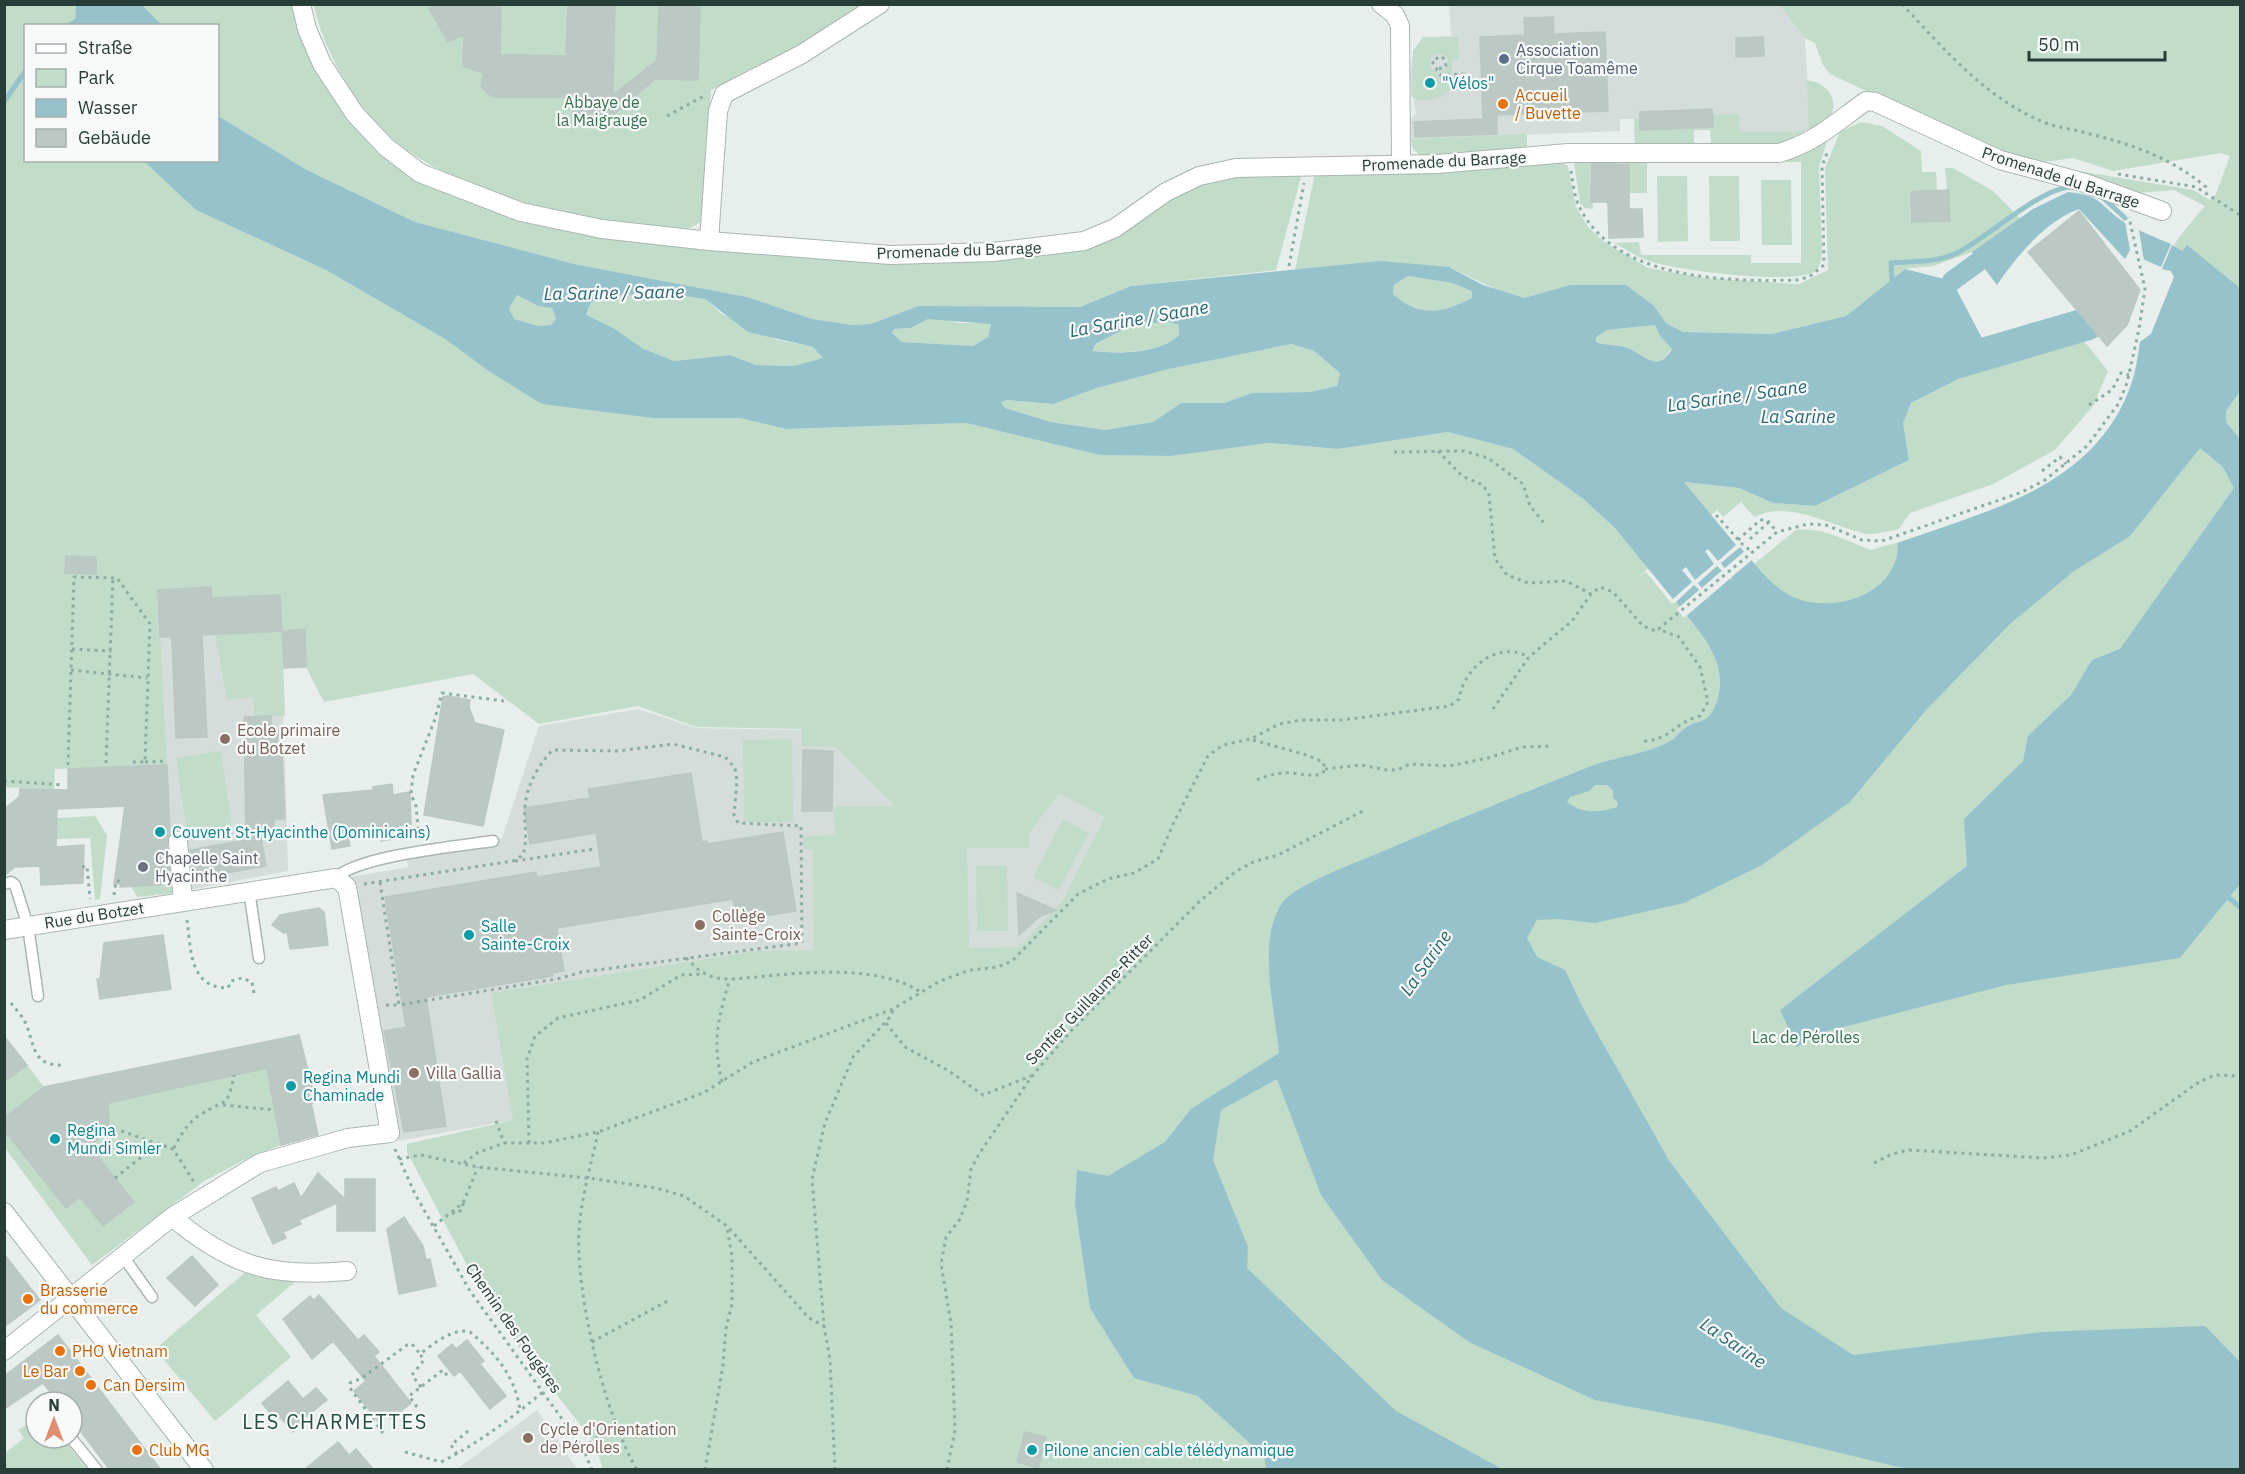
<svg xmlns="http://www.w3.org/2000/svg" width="2245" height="1474" font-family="'IBM Plex Sans',sans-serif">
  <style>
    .built { fill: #d5ddda }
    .green { fill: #c2dcca; fill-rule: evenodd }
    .water { fill: #96c2cc; fill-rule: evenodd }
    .pier { fill: #e7eeeb }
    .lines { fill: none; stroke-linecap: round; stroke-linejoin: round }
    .stream { stroke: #96c2cc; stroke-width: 5 }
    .canal { stroke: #96c2cc; stroke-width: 20 }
    .river { stroke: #96c2cc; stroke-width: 33 }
    .building { fill: #bcc8c4; stroke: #bac7c2; stroke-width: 1.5 }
    .service-casing { stroke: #aab6b2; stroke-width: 13 }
    .minor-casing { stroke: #aab6b2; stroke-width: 20 }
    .secondary-casing { stroke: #a3b5af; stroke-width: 20 }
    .path { stroke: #8bada3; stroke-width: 3; stroke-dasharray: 3 4.5; stroke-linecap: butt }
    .service { stroke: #fff; stroke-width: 10 }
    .minor { stroke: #fff; stroke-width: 18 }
    .secondary { stroke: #fff; stroke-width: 18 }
    .service-dot { fill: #5c6f8a; stroke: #f7faf9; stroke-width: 2 }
    .culture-dot { fill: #0f9aa8; stroke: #f7faf9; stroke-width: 2 }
    .food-dot { fill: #e8710a; stroke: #f7faf9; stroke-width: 2 }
    .education-dot { fill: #8d6e63; stroke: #f7faf9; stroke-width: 2 }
    .worship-dot { fill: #6b7280; stroke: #f7faf9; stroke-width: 2 }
    .labels { text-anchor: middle; stroke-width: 4.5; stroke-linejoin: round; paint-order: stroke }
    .service-label { font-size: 16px; fill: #4e5e75; stroke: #f7faf9; text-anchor: start }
    .culture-label { font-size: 16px; fill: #0d838f; stroke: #f7faf9; text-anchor: start }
    .food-label { font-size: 16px; fill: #c56008; stroke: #f7faf9; text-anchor: start }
    .park-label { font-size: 16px; fill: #36714e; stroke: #f7faf9 }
    .street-label { font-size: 16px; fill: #273e38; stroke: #f7faf9 }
    .education-label { font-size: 16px; fill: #785e54; stroke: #f7faf9; text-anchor: start }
    .worship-label { font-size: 16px; fill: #5b616d; stroke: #f7faf9; text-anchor: start }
    .water-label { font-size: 18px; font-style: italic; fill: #286674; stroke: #f7faf9 }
    .quarter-label { font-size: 20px; letter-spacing: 1.5px; fill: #254e45; stroke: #f7faf9 }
  </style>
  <rect width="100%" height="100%" fill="#e7eeeb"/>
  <path class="built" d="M1449 5H1779L1805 38 1810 131 1740 132 1739 115 1713 127 1640 130V119H1620V131L1411 139 1410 119 1416 114 1410 78 1413 51 1423 37 1451 36Z
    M211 587 212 598 280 595 288 871 173 893 170 861 167 856H171L158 590Z
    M638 709 696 728 807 730 1058 790 1107 817 1065 902 1019 948 755 951 492 993 513 1120 399 1141 393 1128 350 877 408 867 406 852 502 838 539 726Z
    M537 1410 577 1469H457Z"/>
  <path class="green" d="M5 5H76L75 20 79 25 26 26V160L145 161 196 210 326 270 445 339 490 372 653 418H740L786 429 966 423 1100 455 1171 456 1269 443 1338 449 1448 432 1513 449 1582 498 1615 528 1649 568 1637 578 1646 572 1672 604 1676 602 1688 617 1796 530C1823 527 1846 541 1871 550 1901 542 1929 532 1958 522 2026 498 2085 475 2122 407 2133 387 2136 364 2140 342L2151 334 2174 277 2171 271 2162 269C2172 243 2187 227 2205 206L2174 190 2137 193 2061 168 2193 190 2210 200 2216 194 2230 156 2220 153 2113 171 2073 158 2037 163 2016 161 1830 74 1823 65 1815 43 1805 38 1779 5H2240V1469H603L594 1442 518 1346 478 1286 407 1152V1144L513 1120 491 993 755 951 814 950 813 850 804 849 803 836 835 835 834 806H895L836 747 802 746V729L696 727 638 706 539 724 473 674 324 702 306 667 304 629 282 631 285 716H254V697L227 700 215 634 282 631 280 595 212 598 211 587 158 590 167 765 55 769 54 790 5 787ZM1059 793 1105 817 1063 900 1019 947 969 948 967 848H1029V834Z
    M142 5H295L381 150 603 237 1055 252 1200 183 1235 175 1302 173 1276 270 1131 286 1080 307 918 306 871 324 853 325 812 319 747 297 574 264 415 222 307 170 218 116V26L162 25Z
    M314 5H869L814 42 711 90 702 221C695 226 687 230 677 230 664 231 650 226 637 225 582 217 524 207 473 185 445 174 413 157 390 137 356 108 322 48 314 5Z
    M1423 37H1458L1459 59 1452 60V73L1441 72 1448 66V58L1442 54H1435L1430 59V67L1438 72V76H1459C1452 94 1430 108 1411 96L1413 51Z
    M1807 80C1819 82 1828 87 1832 98 1843 127 1788 146 1766 149 1750 151 1731 148 1715 148L1711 143 1710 130H1694V145L1637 146 1635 143 1634 119H1640L1641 130 1713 127V115L1739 114 1740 132 1809 131Z
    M1861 122 1882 126 1921 151 1922 172H1936L1937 191 1911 192 1913 222 1950 220 1945 168H1953L1993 191 2021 219 1972 252 1933 266 1905 269 1846 316 1772 334 1684 332 1667 324 1654 306 1570 285 1524 298 1510 296 1449 267 1295 269 1315 174 1560 162 1568 166 1576 207 1588 227 1603 241 1648 268 1704 278 1799 284 1828 270 1825 168 1840 132Z
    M1527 134V150L1427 156C1416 154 1412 150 1411 139Z
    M1828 138 1819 167 1822 252C1821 260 1821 267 1814 272 1792 285 1671 270 1646 260 1635 256 1624 248 1614 243L1639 242 1641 255H1751V263H1801V162L1707 163V158Z
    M1615 160V164H1592L1593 209 1585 208 1580 203 1574 162Z
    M1629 163H1647V193H1619L1629 184Z
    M1657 176H1687L1688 241 1658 242Z
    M1709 176H1739L1740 241H1710Z
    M1761 180H1791L1792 245H1762Z
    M1408 276 1452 283 1473 291 1472 299C1454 307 1427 317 1407 307 1402 304 1397 298 1393 294L1394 285Z
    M644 294 677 295 705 299 722 314 777 340 814 347 824 358 794 366 756 365 730 355 674 361 642 348 615 329 586 316 591 302 602 296Z
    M517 295 538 306 552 308 556 319 551 326H538L514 319 509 309Z
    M928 319H945L959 323H991L988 337 973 346 902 342 892 333 894 329 911 328Z
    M1170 322 1179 325V335C1159 354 1119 353 1092 351L1096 345 1134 323Z
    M1655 325 1660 336 1672 348C1655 376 1643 352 1624 347 1615 344 1606 346 1596 342V337L1606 330Z
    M2080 336 2108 371 2093 406 2055 450 1993 484 1910 513 1899 529C1887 531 1874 536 1862 533 1828 524 1787 500 1754 517L1741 502 1723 517 1717 510 1710 516 1683 482 1739 488 1773 503 1815 506 1909 460 1903 423 1911 403 1994 361Z
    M1291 344 1314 351 1340 373 1337 386 1310 392 1252 393 1224 403H1181L1153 422 1105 430 1051 422 1005 408 1001 402 1007 400 1053 404 1097 388 1169 369Z
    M792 739 793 822H744L743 740Z
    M221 751 232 827 187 833 176 758Z
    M95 816 107 835 100 899 95 900 90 838 57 839V818Z
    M1063 819 1089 833 1059 890 1033 877Z
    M976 866H1007L1008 931H977Z
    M171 877 173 893 137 897 131 886 160 885V878Z
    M27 1065 44 1087 5 1118V1082Z
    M267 1068 281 1145 242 1161 204 1181 92 1265 5 1148V1130L66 1208 80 1197 103 1226 134 1202 90 1147C104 1132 109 1124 108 1103Z
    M254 1265 303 1275 256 1315 291 1357 215 1421 155 1349Z
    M36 1418V1438H62L87 1469H5V1453L24 1438 18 1430Z"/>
  <path class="water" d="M76 5H142L162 25H79L75 20Z
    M218 116 307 170 415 222 574 264 747 297 812 319 853 325 871 324 918 306 1080 307 1131 286 1380 261 1449 267 1483 285 1524 298 1570 285H1626L1654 306 1667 324 1684 332 1772 334 1846 316 1905 269 1952 281 1994 361 1911 403 1903 423 1909 460 1815 506 1773 503 1739 488 1684 482 1736 545 1718 561 1708 549 1705 551 1714 564 1695 580 1686 567 1682 570 1692 582 1673 599 1615 528 1582 498 1513 449 1448 432 1338 449 1269 443 1171 456 1100 455 966 423 786 429 740 418H653L542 404 490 372 445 339 326 270 196 210 146 163 145 161 218 160ZM1408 276 1452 283 1472 291V298C1443 313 1418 318 1393 294L1394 285ZM644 294 677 295 705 299 748 332 813 347 823 358 794 366 756 365 730 355 674 361 642 348 615 329 586 315 591 302 602 296ZM517 295 538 306 552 308 556 319 551 325 538 326 514 319 509 309ZM928 319 991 324 988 337 973 346 902 342 892 333 894 329 911 328ZM1170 322 1179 325V335C1160 354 1118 354 1092 351L1096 344 1134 324ZM1655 325 1660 336 1672 349C1656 376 1642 351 1624 347 1615 344 1606 346 1596 342V337L1607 330ZM1291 344 1314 351 1340 373 1337 386 1310 392 1252 393 1224 403H1181L1153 422 1105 430 1051 422 1005 408 1001 402 1007 400 1053 404 1097 388 1169 369Z
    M2068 192C2103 195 2098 205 2124 222 2138 231 2155 237 2171 244L2161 267 2145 260 2130 250 2125 259 2079 209C2045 221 2016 257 1997 285L1972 252 2033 209Z
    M2172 245 2182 251 2187 245 2240 288V391L2226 411V422L2240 439V884L2180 958 2006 985 1824 1032 1797 1047 1780 1010 1967 866 1964 819 2023 761 2028 736 2071 695 2092 660 2120 649 2234 488 2223 467 2200 448 2130 536 2074 571 2011 623 1926 710 1850 802 1762 865 1684 903 1595 923 1558 919 1537 920 1527 938 1537 957 1565 970 1584 1010 1670 1162 1781 1308 1853 1355 2042 1332 2205 1326 2240 1362V1469H1907L1720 1424 1595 1400 1469 1342 1382 1280 1321 1195 1277 1079 1221 1110 1213 1160 1248 1247 1247 1268 1396 1411 1502 1469H1266L1264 1456 1198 1396 1134 1378 1090 1308 1075 1204 1077 1170 1108 1176 1165 1142 1191 1109 1279 1053C1275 1010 1256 939 1283 902 1293 887 1349 865 1367 858 1442 826 1518 795 1594 765 1619 756 1649 754 1672 740 1677 737 1680 731 1685 728 1696 720 1707 724 1714 709 1734 665 1701 634 1676 602L1694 585 1710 600 1698 583 1717 566 1733 581 1721 563 1740 547C1756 565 1774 591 1798 599 1838 613 1899 593 1898 543 1990 510 2097 486 2132 382 2137 369 2138 355 2140 342L2151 334 2174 277 2171 271 2162 269ZM1595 785H1607L1613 790V798L1618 802 1617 807C1599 813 1582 814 1567 802L1570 797 1589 791Z"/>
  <path class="pier" d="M2125 222 2139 230 2144 261 2130 250Z
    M1746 550 1754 558 1684 618 1677 609Z"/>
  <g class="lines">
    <path class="stream" d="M68 26 82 18
      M4 102 26 70
      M2100 195 2125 218
      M1892 279 1891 263C1914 261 1938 263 1959 252 1989 236 2041 188 2071 187
      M2229 898 2240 907"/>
    <path class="canal" d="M1952 281 2000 246"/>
    <path class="river" d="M1947 365 2087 324"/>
  </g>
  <path class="building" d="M427 4H501L500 55 566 56 568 4H615L613 95 657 60 659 4H700L698 80 655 79 613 115V125H572L573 97H493L481 88 483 73 463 66 464 35 448 42Z
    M1553 17 1554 34 1605 32 1608 111 1497 115V134L1415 137 1414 122 1483 119 1480 37 1525 35 1524 18Z
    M1763 37 1764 56 1736 57V38Z
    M1712 109 1713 127 1640 130V112Z
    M1592 164H1629V209H1642L1643 237 1609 238 1608 202H1591Z
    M1949 190 1950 221 1912 222 1911 192Z
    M2079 211 2140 290 2127 325 2107 346 2028 252Z
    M66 556 96 557V574L65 573Z
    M211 587 212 598 280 595 282 631 202 635 207 737 176 738 172 637H160L158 590Z
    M305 629 306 667 284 668 282 631Z
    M448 696 470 700 469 707 475 723 504 730 483 826 424 815 443 697Z
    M271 716V731L281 730 285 819H274V830H260L266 866 192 879 190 850 246 840 244 717Z
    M803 750 833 751 832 811H802Z
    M167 765 170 833 167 842 170 877 160 878 161 885 120 887 121 884H114L125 806 57 809 56 847 84 845 83 883 41 885 40 866 15 867 4 876V809L19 797 20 789 68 790V769Z
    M691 773 702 842 707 841V844L783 832 796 911 737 920 733 899 557 928 564 971 552 973 553 976 426 997 446 1126 404 1132 384 1031 406 1027 385 897 536 872 537 877 601 867 596 833 530 844 524 808 590 798 588 789Z
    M392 784 393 795 410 792 411 824 398 826 400 838 381 841 379 829 348 834 350 846 332 849 323 795 373 790V787Z
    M1017 893 1056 910 1039 917 1019 935Z
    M319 908 324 912 328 945 290 949 287 931 284 933 272 925 280 915Z
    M163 935 171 989 100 999 97 979H100L104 943Z
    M299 1035 316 1102 311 1103 318 1135 281 1145 267 1068 108 1103 109 1121 105 1131 90 1147 134 1202 103 1226 80 1197 66 1208 4 1130V1118L44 1087Z
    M4 1036 27 1065 4 1082Z
    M318 1173 345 1199V1179H375V1231H337V1203L299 1220 301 1224 283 1232 286 1238 273 1244 252 1198 276 1187 278 1191 294 1183 301 1198Z
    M404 1217 423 1246 426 1260 430 1259 436 1286 399 1294 387 1229Z
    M4 1254 40 1300 4 1327Z
    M192 1256 218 1285 195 1306 167 1278Z
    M319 1295 358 1340 364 1335 379 1352 374 1356 411 1403 391 1419 387 1414 378 1421 354 1391 366 1381 333 1341 312 1359 283 1319 310 1296 314 1300Z
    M58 1335 112 1406 161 1470H110L72 1420V1402H58L43 1383 4 1409V1376Z
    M467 1340 484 1361 480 1364 506 1396 490 1409 460 1371 454 1376 438 1356 452 1344 456 1349Z
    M288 1381 303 1399 316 1388 327 1400 302 1420 304 1423 293 1432 280 1417 276 1420 262 1403Z
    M1025 1432 1046 1437 1038 1468 1017 1462Z
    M338 1442 349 1455 356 1449 374 1470H304Z"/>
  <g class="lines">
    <defs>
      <path id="service" d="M336 878C357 856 458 846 493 841
        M4 884 11 882 15 885 28 926 38 996
        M249 890 259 958
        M122 1255 152 1297
        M71 1438 97 1470"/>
      <path id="minor" d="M301 4 307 29 322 64 355 114 386 147 420 173 521 212 602 229 709 241 891 255 993 252 1084 241 1115 228 1166 192 1199 176 1236 168 1437 164 1568 153H1779C1816 142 1835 123 1866 101L1875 102 2000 160 2085 183 2162 211
        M1381 4 1395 15 1400 26 1401 164
        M709 241 718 111 724 94 802 54 880 4
        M178 841 183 901
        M4 930 336 878 347 887 390 1133 348 1138 260 1163 172 1217 4 1351
        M172 1217C231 1266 271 1278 347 1271"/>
      <path id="secondary" d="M4 1212 204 1470"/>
    </defs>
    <use href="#service" class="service-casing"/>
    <use href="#minor" class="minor-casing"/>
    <use href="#secondary" class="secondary-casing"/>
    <path class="path" d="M1902 4C1944 49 1987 100 2046 123 2059 128 2073 129 2086 133 2131 144 2170 157 2206 187L2207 192
      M1439 69 1446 66 1445 60 1441 56 1432 61 1440 75 1467 74
      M667 116 704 96
      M1571 171C1573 182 1574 196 1579 206 1614 280 1727 282 1797 280L1809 277 1824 265 1822 167 1828 150
      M2118 174 2196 187 2240 215
      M1289 266 1304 183
      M2089 405 2112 390 2121 373 2129 375
      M1438 451 1462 476 1483 485 1489 495 1495 559 1507 575 1528 583 1566 581 1591 594
      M1394 452 1464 451 1488 458 1523 484 1530 506 1544 523
      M2042 471 2060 457 2066 464
      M1716 515 1744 546 1753 552
      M1750 539 1769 522
      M1738 540 1760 520H1767L1777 532
      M72 649 111 651
      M71 670 147 678
      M1493 709 1529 657 1572 621 1591 594 1600 587 1613 592 1643 626 1656 631 1777 532 1808 524 1826 525 1862 540 1882 541 2022 492 2045 480 2087 446 2119 403 2127 383 2139 329 2145 289 2129 217
      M1253 740 1307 755 1323 762 1325 769 1322 774C1311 777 1303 774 1292 773 1278 772 1266 776 1253 781
      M1644 741C1671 740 1675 722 1700 716L1708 702 1700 667 1679 637 1658 629
      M145 762 166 761
      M106 763 113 577
      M68 765 74 577 117 578 150 624 145 762H132
      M1325 769 1361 765 1387 770H1397L1410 764 1449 766 1488 758 1522 747 1553 746
      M4 781 62 785
      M419 837 416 806 411 794 413 775 434 722 442 693 504 701
      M515 861 594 849
      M82 867 87 866 90 899
      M364 884 513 861 523 855C529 836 522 818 526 799 529 782 541 761 553 750L618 751 673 744 725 757 735 768 737 781 734 815 738 823 801 826 802 943 582 972 557 979 399 1005 380 882
      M114 895 116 881H121
      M187 920C191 949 189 988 228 988L231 981 242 978 252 982 254 993
      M686 958C692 963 697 970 704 973 721 983 739 978 757 977 806 972 878 965 919 991
      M11 1003C15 1009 22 1015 25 1022 35 1043 31 1066 62 1065
      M386 1005H399
      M886 1023 905 1047 949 1071 983 1095 1031 1076
      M722 1082C712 1040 718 1021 729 981
      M223 1105 275 1110
      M496 1121 504 1143
      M107 1126 173 1149 194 1182
      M598 1132C590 1171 576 1214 579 1254 582 1317 606 1416 637 1470
      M529 1143 527 1059 535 1036 558 1018 640 1000 681 975 704 974
      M174 1148C180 1136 188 1122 200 1115 225 1098 227 1111 234 1075
      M395 1149 415 1194 470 1291 583 1448 592 1470
      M399 1159 421 1155 478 1167 588 1178 656 1188 684 1196 727 1226 809 1318 824 1326
      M464 1163 477 1153 504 1143H544L598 1132 703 1093 753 1062 893 1009 940 981 970 970 998 967 1012 961 1078 894 1108 879 1134 873 1158 859 1174 822 1208 756 1223 745 1251 739 1279 724 1301 720H1342L1450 706 1459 699C1464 667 1498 640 1529 657
      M1874 1163 1892 1154 1909 1150 2043 1158 2071 1155 2130 1131 2199 1082 2215 1075 2240 1076
      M115 1178 158 1144
      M452 1213H458L463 1208V1203
      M434 1226 463 1203 478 1167
      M592 1342 671 1299
      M421 1387 412 1375 424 1360 420 1354C433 1344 454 1327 470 1332 496 1354 515 1376 520 1410
      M417 1407 409 1396 443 1370 449 1378
      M383 1433 350 1388V1383L362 1378 407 1345 412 1344 420 1354
      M583 1448 616 1424
      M405 1452 441 1462C479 1443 510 1419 543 1392
      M457 1454 451 1445 467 1432 466 1429
      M4 1464 9 1470
      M705 1470 723 1365 726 1328 732 1304V1256L727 1228
      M835 1470 830 1359 824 1326 812 1179 825 1123 853 1057 891 1016 893 1009
      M947 1470 955 1430 951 1323 941 1264 946 1237 960 1219 967 1201 971 1169 979 1154 1032 1076 1071 1031 1200 901 1235 872 1253 862 1278 855 1363 811"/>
    <use href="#service" class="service"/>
    <use href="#minor" class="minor"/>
    <use href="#secondary" class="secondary"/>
  </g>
  <circle class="service-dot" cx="1504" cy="59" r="6"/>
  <g class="culture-dot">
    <circle cx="1430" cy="83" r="6"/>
    <circle cx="160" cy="832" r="6"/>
    <circle cx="469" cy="935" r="6"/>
    <circle cx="291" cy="1086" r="6"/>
    <circle cx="55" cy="1139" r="6"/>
    <circle cx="1032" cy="1450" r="6"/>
  </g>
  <g class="food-dot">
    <circle cx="1503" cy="104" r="6"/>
    <circle cx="28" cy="1299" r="6"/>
    <circle cx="60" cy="1351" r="6"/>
    <circle cx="80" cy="1371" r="6"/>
    <circle cx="91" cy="1385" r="6"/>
    <circle cx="137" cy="1450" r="6"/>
  </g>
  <g class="education-dot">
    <circle cx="225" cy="739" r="6"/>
    <circle cx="700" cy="925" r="6"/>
    <circle cx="414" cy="1073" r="6"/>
    <circle cx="528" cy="1438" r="6"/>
  </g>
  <circle class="worship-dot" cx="143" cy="867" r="6"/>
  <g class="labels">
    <g class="service-label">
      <text x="1516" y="56">Association<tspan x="1516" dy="18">Cirque Toamême</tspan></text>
    </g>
    <g class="culture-label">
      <text x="1442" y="89">"Vélos"</text>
      <text x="172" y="838">Couvent St-Hyacinthe (Dominicains)</text>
      <text x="481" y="932">Salle<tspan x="481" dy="18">Sainte-Croix</tspan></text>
      <text x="303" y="1083">Regina Mundi<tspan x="303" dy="18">Chaminade</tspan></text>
      <text x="67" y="1136">Regina<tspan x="67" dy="18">Mundi Simler</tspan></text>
      <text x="1044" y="1456">Pilone ancien cable télédynamique</text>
    </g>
    <g class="food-label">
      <text x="1515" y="101">Accueil<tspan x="1515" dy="18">/ Buvette</tspan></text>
      <text x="40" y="1296">Brasserie<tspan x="40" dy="18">du commerce</tspan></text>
      <text x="72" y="1357">PHO Vietnam</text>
      <text x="68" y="1377" text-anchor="end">Le Bar</text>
      <text x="103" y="1391">Can Dersim</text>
      <text x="149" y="1456">Club MG</text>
    </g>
    <g class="park-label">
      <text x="602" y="108">Abbaye de<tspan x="602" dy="18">la Maigrauge</tspan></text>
      <text x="1806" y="1043">Lac de Pérolles</text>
    </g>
    <g class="street-label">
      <text transform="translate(1444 161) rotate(-3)" y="6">Promenade du Barrage</text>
      <text transform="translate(2061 177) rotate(18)" y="6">Promenade du Barrage</text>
      <text transform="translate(959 250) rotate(-2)" y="6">Promenade du Barrage</text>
      <text transform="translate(94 915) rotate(-9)" y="6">Rue du Botzet</text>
      <text transform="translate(1089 999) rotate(-46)" y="6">Sentier Guillaume-Ritter</text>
      <text transform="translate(514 1328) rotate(55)" y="6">Chemin des Fougères</text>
    </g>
    <g class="education-label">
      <text x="237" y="736">Ecole primaire<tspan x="237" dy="18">du Botzet</tspan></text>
      <text x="712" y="922">Collège<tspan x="712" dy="18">Sainte-Croix</tspan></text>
      <text x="426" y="1079">Villa Gallia</text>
      <text x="540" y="1435">Cycle d'Orientation<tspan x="540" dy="18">de Pérolles</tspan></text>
    </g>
    <g class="worship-label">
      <text x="155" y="864">Chapelle Saint<tspan x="155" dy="18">Hyacinthe</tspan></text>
    </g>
    <g class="water-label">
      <text transform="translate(614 293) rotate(-1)" y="6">La Sarine / Saane</text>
      <text transform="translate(1139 319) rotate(-10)" y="6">La Sarine / Saane</text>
      <text transform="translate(1737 396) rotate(-8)" y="6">La Sarine / Saane</text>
      <text x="1798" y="423">La Sarine</text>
      <text transform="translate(1426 963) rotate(-55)" y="6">La Sarine</text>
      <text transform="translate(1733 1343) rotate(34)" y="6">La Sarine</text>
    </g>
    <g class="quarter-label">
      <text x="335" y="1429">LES CHARMETTES</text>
    </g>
  </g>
  <rect width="2245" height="1474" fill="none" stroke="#273e38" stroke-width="12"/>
  <rect x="24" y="24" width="195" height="138" fill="#f7faf9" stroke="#a4afac" stroke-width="1.5"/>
  <rect x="36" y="44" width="30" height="9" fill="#ffffff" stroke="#a4afac" stroke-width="1.5"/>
  <text x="78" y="54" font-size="18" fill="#273e38">Straße</text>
  <rect x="36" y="69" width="30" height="18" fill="#c2dcca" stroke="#a4afac" stroke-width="1.5"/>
  <text x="78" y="84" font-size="18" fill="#273e38">Park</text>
  <rect x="36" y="99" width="30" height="18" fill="#96c2cc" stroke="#a4afac" stroke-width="1.5"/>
  <text x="78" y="114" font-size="18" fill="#273e38">Wasser</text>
  <rect x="36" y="129" width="30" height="18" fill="#bcc8c4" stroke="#a4afac" stroke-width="1.5"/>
  <text x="78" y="144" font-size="18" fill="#273e38">Gebäude</text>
  <g transform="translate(54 1420)"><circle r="28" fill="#f7faf9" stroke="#a4afac" stroke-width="1.5"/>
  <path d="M0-4.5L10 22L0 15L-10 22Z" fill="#e28e70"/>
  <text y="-9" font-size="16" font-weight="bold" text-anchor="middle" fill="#273e38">N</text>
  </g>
  <path d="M2029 51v9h136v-9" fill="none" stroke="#273e38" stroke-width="3"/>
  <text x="2038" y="51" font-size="18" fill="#273e38" stroke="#f7faf9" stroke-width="4.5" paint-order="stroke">50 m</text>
</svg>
